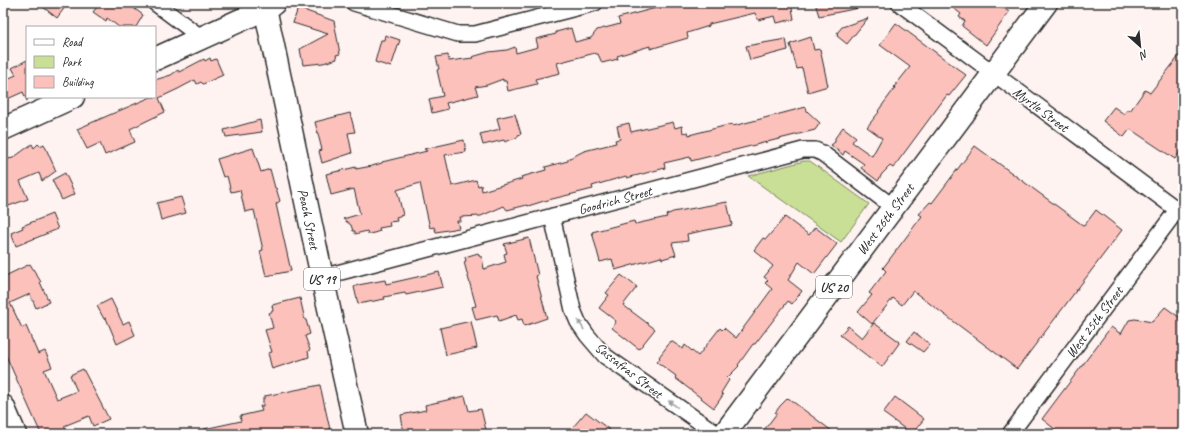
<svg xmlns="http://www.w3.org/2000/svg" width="1186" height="437" font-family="Caveat,sans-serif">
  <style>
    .green { fill: #c8df95; stroke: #7a8560 }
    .building { fill: #fdc1bc; stroke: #2b2b2b }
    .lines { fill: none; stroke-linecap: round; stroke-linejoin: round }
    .street-casing { stroke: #2b2b2b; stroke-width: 18 }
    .secondary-casing { stroke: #2b2b2b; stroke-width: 25 }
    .primary-casing { stroke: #2b2b2b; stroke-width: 25 }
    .street { stroke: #fff; stroke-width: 15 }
    .secondary { stroke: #fff; stroke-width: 22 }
    .primary { stroke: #fff; stroke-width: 22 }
    .oneway { fill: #a0a0a0 }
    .labels { text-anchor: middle; stroke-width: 3; stroke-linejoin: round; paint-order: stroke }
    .shield { fill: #fff; stroke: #6b6b6b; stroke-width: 1 }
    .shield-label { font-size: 13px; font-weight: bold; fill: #2b2b2b }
    .street-label { font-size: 14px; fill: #2b2b2b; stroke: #fff }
  </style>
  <rect width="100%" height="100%" fill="#fff3f2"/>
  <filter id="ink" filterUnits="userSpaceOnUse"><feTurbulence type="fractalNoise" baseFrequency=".025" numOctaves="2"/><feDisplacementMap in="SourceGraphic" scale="8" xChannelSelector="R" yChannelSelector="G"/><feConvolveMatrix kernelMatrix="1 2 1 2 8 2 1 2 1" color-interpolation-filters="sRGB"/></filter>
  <g filter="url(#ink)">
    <path class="green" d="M804 161H810L869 204 841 242 748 176Z"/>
    <path class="building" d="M38 3H68L57 18Z
      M100 3H127L143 15 136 27H119L107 18 106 21 93 12Z
      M675 3H791L794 19 777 23 775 16 758 20 755 13 709 24V26L687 33 688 38 650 49V46L617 56 618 59 602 63 598 54H596L595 53 557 63 560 73 535 79 537 84 508 91 506 81H503V79L487 85 475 87 478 95 446 103 448 109 432 113 429 99 443 96 437 70 439 69 436 57 448 55 449 61 473 58 472 57 489 52 507 50 515 47 516 53 538 47 536 39 556 34V32L571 28 575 42 591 38 597 30 620 24 618 18Z
      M815 3H859V8L819 16Z
      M947 3H996L1009 12 986 45 962 26 965 21 959 17 961 14Z
      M298 8 334 21 340 54 336 55 337 59 323 63 303 65 300 49 328 34 293 23Z
      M868 18 847 44 837 36 838 34 837 33 842 27Z
      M896 23 966 75 949 96 947 95 893 168 890 166 882 174 878 181 861 168 864 164 845 151 843 155 831 145 835 142V138L843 127 856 137 852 142 872 156 882 138 867 127 879 112 878 111 895 88 894 87 910 67 880 45Z
      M385 35 400 40 391 67 375 62 381 40H384Z
      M811 37 814 50 820 49 828 86 808 92 802 68 797 69 790 44Z
      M786 39 788 50 750 60 746 46Z
      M1183 51V148L1175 159 1130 129 1124 137 1103 121 1114 107 1124 114 1128 109 1130 111 1145 90 1150 93Z
      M210 58 211 61 216 59 223 75 203 84 201 82 197 84 195 80 178 89 159 98 165 112 130 129 135 142 105 155 100 143 87 149 77 129 151 97H155V80L171 75 178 70 179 72 204 59 205 61Z
      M27 60V101L23 92 3 101V81L16 75 12 68Z
      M806 107 807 111 820 123 815 130 691 161 690 157 664 163 665 168 627 178 626 176 592 186 593 189 544 201 528 206 527 205 507 210 504 206 481 216 460 217 461 221H457L459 228 436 232 434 227 430 228 420 183 397 190 403 215 396 217 397 221 389 222 390 226 379 228 380 231 374 233 368 234 367 231 355 234V231H353L351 225 343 219 360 214 354 189 331 195 326 174 356 167V169L372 166 382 163V162L427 151 424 149 464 140 466 152 445 155 452 186 476 180 478 186 481 185 482 191 522 179 521 177 546 170 545 167 568 161V159L584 151 616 143 615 140 620 139 617 126 629 123 631 132 673 122 675 128 682 126 683 133 688 132 689 135 732 124 733 126 753 121Z
      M350 113 355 132 348 133 352 153 322 163 319 151 322 150 315 122Z
      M515 114 521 134 518 135V137L505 142 504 140 483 145 480 134 500 129 497 118Z
      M260 120 262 132 226 137 224 130Z
      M32 144 34 148 38 144 40 146 44 144 56 171 42 181 39 173 20 181 28 199 3 208V160L13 158Z
      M975 146 1084 226 1096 210 1122 230 1017 369 913 291 902 305 893 298 872 324 858 312 872 295 869 293 886 271 883 268 922 216 919 214 930 202 932 203Z
      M253 148 261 172 270 169 275 188H276L280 201 276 204 291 271 266 276 260 251 263 250 254 210 245 212 240 190 231 192 227 176 223 177 217 159Z
      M65 173 75 194 62 200 52 180Z
      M181 197 186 213 161 220 157 203Z
      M727 202 732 225 687 234 688 241 672 243 676 255 662 259 661 257 615 270 612 259 600 262 592 232 634 221 635 224 667 217 666 215 673 212Z
      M52 214 58 229 16 246 11 233 23 228 22 226Z
      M785 217 809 235 815 227 837 244 814 274 799 262 788 280 802 291 792 304 788 301 755 344H753L738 365 739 366 727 378 729 380 721 393 723 395 714 408 675 378 676 376 657 362 660 358 659 357 671 341 683 349 685 345 698 356 720 328 722 330 724 328 736 338 772 289 765 283 768 280 764 277 773 266 754 250 763 238 766 239Z
      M529 238 538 275 536 276 547 318 524 326 522 319 518 320 516 315 499 321 497 315 476 320 472 307 476 306 464 262 466 261 465 257 478 253 480 257H482L484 269 506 262 504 254 507 253 504 244Z
      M30 264 41 282H40L49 302 36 308 30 294 10 303 22 328 26 326 38 354 45 351 52 367 44 370 57 399 77 391 70 375 83 369 109 419 93 426 89 416 64 426 68 434H41L3 349V277Z
      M439 272 443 287 406 295 405 293 384 297 385 299 358 304 354 287 358 285 385 280 386 284Z
      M621 275 637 287 623 305 655 329 639 349 612 328 616 321 599 308 609 295 606 293Z
      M300 298 305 320H306L310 334 305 336 310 350 308 351 309 357 272 369 268 353 272 352 265 330 273 328 269 313 273 311 272 305Z
      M111 299 123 324 129 321 135 335 117 344 106 318 104 319 97 306Z
      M1165 307 1183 320V434H1061L1042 419 1111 327 1121 334 1129 320 1135 319 1152 322Z
      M471 321 477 348 446 355 440 328Z
      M874 323 900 342 882 367 840 335 848 326 862 338Z
      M914 332 930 344 923 352 907 341Z
      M320 385 331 434H205L204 429 241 421 240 416 262 411 260 406H263V398H265V396Z
      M465 396 469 411 481 409 487 434H404L401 415 426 410 425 405Z
      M895 397 924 419 912 434 883 413Z
      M788 398 836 434H761L777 413H775L780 406Z
      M586 412 615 434H567Z"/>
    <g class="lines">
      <defs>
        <path id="street" d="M155 3 202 38
          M354 3 458 34H475L595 3
          M899 3 1183 214
          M552 216 573 310 578 322 587 335 605 356 717 434
          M322 277 803 150H815L822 153 893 207
          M1010 434 1177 210"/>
        <path id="secondary" d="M155 59 265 9 274 3
          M3 129 73 97
          M3 406 15 434"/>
        <path id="primary" d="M264 3 322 277 357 434
          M724 434 1046 3"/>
      </defs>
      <use href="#street" class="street-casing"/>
      <use href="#secondary" class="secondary-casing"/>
      <use href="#primary" class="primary-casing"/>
      <use href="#street" class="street"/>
      <use href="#secondary" class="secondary"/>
      <use href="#primary" class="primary"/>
    </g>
    <defs><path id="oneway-solid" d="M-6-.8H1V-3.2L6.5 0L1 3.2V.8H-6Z"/></defs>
    <g class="oneway">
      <use href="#oneway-solid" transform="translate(581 325) rotate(-122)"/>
      <use href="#oneway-solid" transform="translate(673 404) rotate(-144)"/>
    </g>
  </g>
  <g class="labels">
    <g class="shield">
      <rect x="304" y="268" width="36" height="22" rx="3"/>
      <rect x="816" y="276" width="36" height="22" rx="3"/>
    </g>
    <g class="shield-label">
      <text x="322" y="284">US 19</text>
      <text x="834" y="292">US 20</text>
    </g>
    <g class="street-label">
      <text transform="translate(1041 109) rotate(37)" y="5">Myrtle Street</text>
      <text transform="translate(615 200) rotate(-15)" y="5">Goodrich Street</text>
      <text transform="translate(309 219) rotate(78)" y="5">Peach Street</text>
      <text transform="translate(885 219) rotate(-53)" y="5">West 26th Street</text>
      <text transform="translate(1094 322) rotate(-53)" y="5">West 25th Street</text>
      <text transform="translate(629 370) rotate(38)" y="5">Sassafras Street</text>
    </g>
  </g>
  <rect width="1186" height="437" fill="none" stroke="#fff" stroke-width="16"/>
  <rect x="8" y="8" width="1170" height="421" fill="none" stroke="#2b2b2b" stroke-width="1.5" filter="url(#ink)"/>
  <rect x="26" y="26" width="130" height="72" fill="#ffffff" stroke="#aaaaaa"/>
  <rect x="34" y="39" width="20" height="6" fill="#ffffff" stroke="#aaaaaa"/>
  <text x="62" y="46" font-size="12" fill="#2b2b2b">Road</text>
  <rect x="34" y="56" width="20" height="12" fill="#c8df95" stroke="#aaaaaa"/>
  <text x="62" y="66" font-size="12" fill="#2b2b2b">Park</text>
  <rect x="34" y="76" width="20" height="12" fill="#fdc1bc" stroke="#aaaaaa"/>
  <text x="62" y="86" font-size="12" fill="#2b2b2b">Building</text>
  <g transform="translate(1140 46) rotate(153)" stroke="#ffffff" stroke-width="3" paint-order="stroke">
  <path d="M0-3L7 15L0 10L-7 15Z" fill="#2b2b2b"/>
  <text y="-6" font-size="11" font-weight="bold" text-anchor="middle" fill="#2b2b2b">N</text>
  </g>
</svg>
